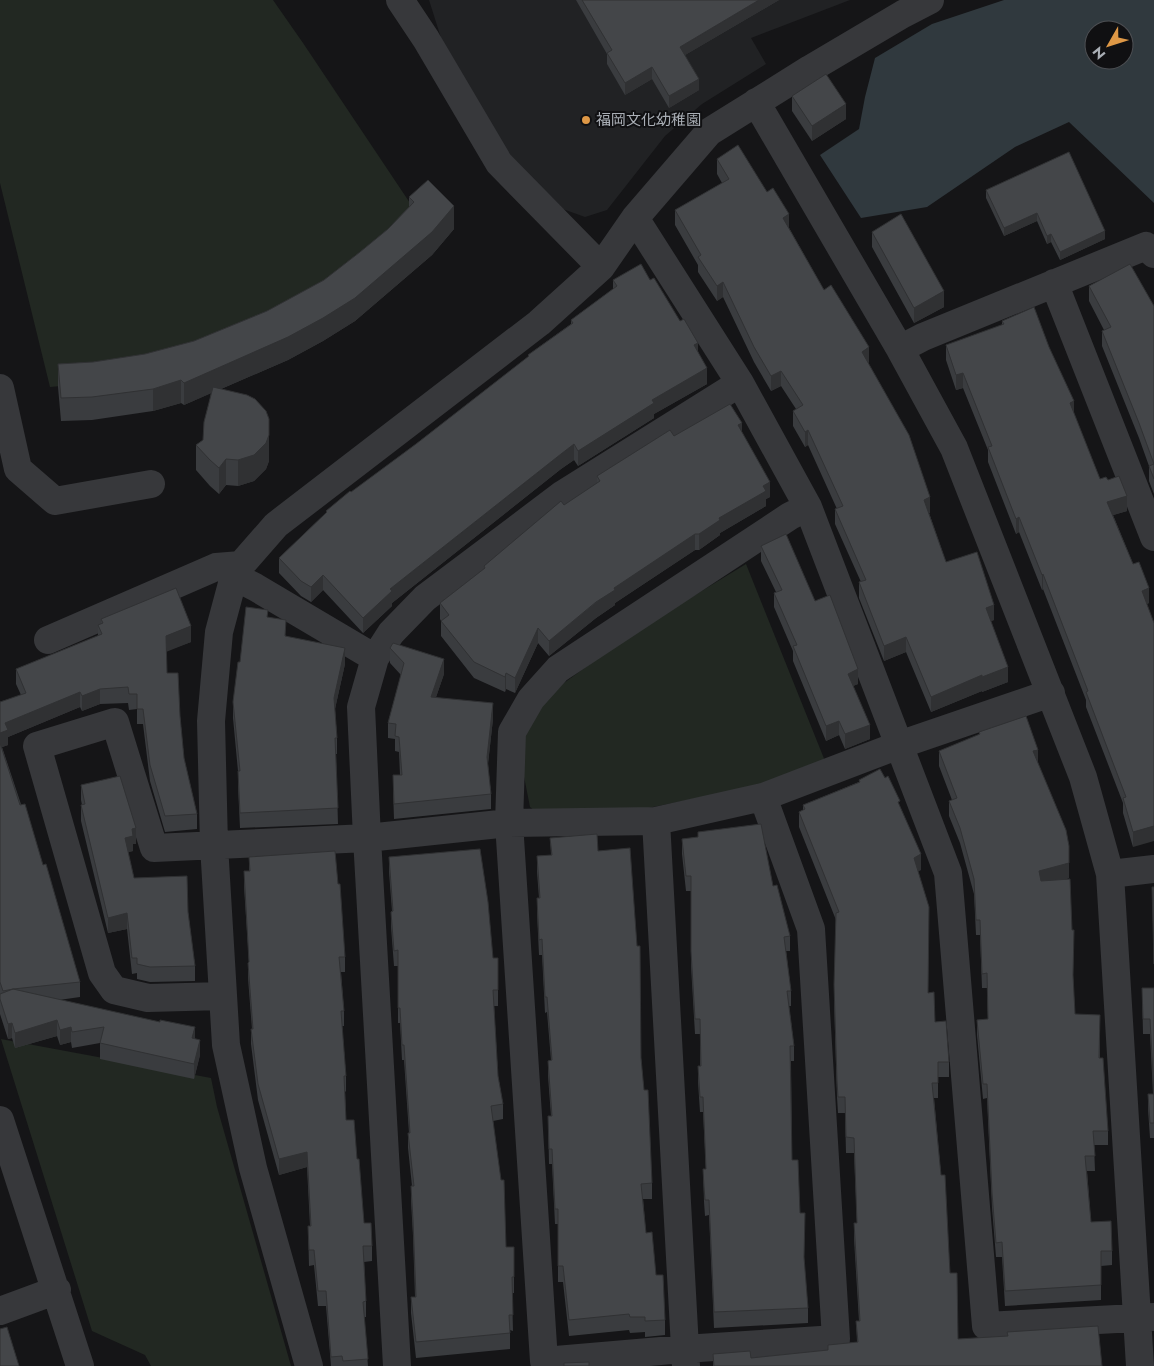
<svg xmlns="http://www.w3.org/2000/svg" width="1154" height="1366" font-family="Jost,'Noto Sans JP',sans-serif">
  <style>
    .built { fill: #212224 }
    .green { fill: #222822 }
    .water { fill: #30393e; fill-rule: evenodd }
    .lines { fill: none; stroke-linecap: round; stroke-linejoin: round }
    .minor { stroke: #37383b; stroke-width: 28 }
    .wall { fill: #3a3c3f }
    .shaded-wall { fill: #303133 }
    .building { fill: #444649; stroke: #303133 }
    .poi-dot { fill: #de9846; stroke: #101012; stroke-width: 2 }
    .labels { text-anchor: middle; stroke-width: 4; stroke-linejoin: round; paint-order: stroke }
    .poi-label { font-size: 15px; fill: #a9aeb5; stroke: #101012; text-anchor: start }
  </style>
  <rect width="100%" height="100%" fill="#151517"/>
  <path class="built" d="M429 0H850L751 38 766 64 702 104 665 136 607 210 585 217 560 208 512 158 448 60Z"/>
  <path class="green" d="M0 0H273L303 43 410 203 423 214 295 315 92 383 50 387 0 183Z
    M746 564 825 761 757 786 648 808 539 814 530 807 520 756 530 717 564 683 631 634Z
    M1 1039 211 1078 217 1107 291 1366H151L145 1355 92 1331Z"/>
  <path class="water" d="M1004 0H1154V203L1069 122 1015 147 927 207 861 218 820 155 859 129 865 97 875 58 932 24ZM1094 30H1124V60H1094Z"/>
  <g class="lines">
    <path class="minor" d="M400 0 426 39 499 163 601 267
      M756 102 900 349 954 448 1083 777 1110 874 1140 1366
      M635 218 740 383 808 507 948 873 986 1326 1154 1317
      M1054 283 1154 537
      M900 349 923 337 1146 246 1154 254
      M0 388 18 469 55 501 151 484
      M234 576 255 587 375 658
      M48 640 216 567 241 565
      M763 797 811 929 836 1339 684 1349 544 1361 509 823 512 732 531 699 558 669 790 516 808 507
      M656 821 686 1366
      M1110 874 1154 869
      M223 996 148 998 114 990 102 973 37 746 115 722 154 848 367 838 509 823 656 821 763 797 899 745 1051 693
      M0 1120 80 1366
      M0 1311 57 1290
      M309 1366 253 1168 226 1045 214 845 211 721 219 632 234 576 241 565 276 525 539 323 601 267 635 218 709 132 810 69 903 14 930 0
      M397 1366 367 838 361 707 375 658 391 633 425 598 563 494 740 383"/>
  </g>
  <path class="wall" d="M576 0H779L685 55 699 90 669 108 652 79 625 95 607 64V54Z
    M792 96 846 119 812 141 792 111Z
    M717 159 789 228 824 290 869 362 868 363 930 513H929L946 562 994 620 991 621 1008 682 982 692V691L931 712 906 652 884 661 859 598V582H861L835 524V509H837L808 445 805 447 793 426V411L796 409 781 386 771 391 754 362 723 297 717 301 698 272V265L675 225V210L722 183 717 174Z
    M986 190 1105 239 1060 260 1051 242 1047 244 1037 221 1004 236 986 198Z
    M409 197 454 229 432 255 355 321 323 341 288 360 221 389 269 461 266 469 254 481 238 486 226 485 219 494 210 486 196 470V445L203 440 211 393 184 405 181 403 153 411 92 420 61 421 58 387V364L93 362 145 354 194 341 267 311 324 280 360 252 388 229 409 207Z
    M872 232 944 307 914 323 872 247Z
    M613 280H650L698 351 707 384 654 414V418L578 466 574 460 561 469 392 603V606L363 633 323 590 311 602 301 596 279 573V558L326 513V511L416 444 528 357V355L571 324V320L613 289Z
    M1089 286 1154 306V494L1149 481V466L1139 438 1102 346V331L1104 330 1089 301Z
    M1002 321 1074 414 1100 479 1108 480 1127 511 1113 515 1149 603 1147 604 1133 847 1123 813V803L1086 707V700L1043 589 1042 590 1019 532 1016 534 988 462V450L963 388 956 390 946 360V345L1002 325Z
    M742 433 770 497 766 499V506L720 533V535L699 550H695L615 603V605L596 618 549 656 538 643 515 693 506 689 505 692 474 678 441 636V621L440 619V603L484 569V566L564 505 597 483V476L674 436Z
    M761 546 815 601 858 684 853 686 870 739 845 749 839 735 826 741 793 661V651L774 607V593L776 592 761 561Z
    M268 617 286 636 345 664 335 709 337 738V754H336L338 824 240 828 238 787V771L233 718V702L240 662Z
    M101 619 191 642 166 651 167 673 180 716 184 758 197 814V829L165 832 150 781 143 724H137V709L129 710 128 703 100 704 82 711 80 707 8 737V745L2 747 80 982V997L59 1000 195 1039 200 1055 194 1079 100 1059V1043L72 1048 71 1042 60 1045 57 1036 15 1048 12 1038 8 1039 0 1014V702L21 695 16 684V669L98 636V625L101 624Z
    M390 648 444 674 436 697 493 719 488 764 491 794V809L394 819 393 790V775H400L399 752 395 751V739L388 738V723L401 675 390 663Z
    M979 732 1038 763 1069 878 1063 880 1073 978 1075 1014 1100 1030V1058L1108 1131V1145H1094L1095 1171H1087L1091 1222 1112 1251V1265L1101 1266V1300L1005 1306 1002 1257H996L992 1208 987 1098 983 1099 977 1035V1020L988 1019 987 988H982L980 935H976L974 894 960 843 949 816V801L952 800 939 766V751L979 735Z
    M859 780 900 807 921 870 918 871 928 993 935 1022 949 1062V1077H938V1098H934L950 1273 958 1339 1102 1366H713V1354L751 1358 828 1350 857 1342 856 1321H859L854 1239V1223H857L854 1153H846L845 1113H838L837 1097 834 1000 836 920 799 827V812L803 810V805L859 782Z
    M81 785 136 844H133V851L128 852 134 878 188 912 195 966V981L150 982 137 979V973L132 974 127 929 108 933 81 821V805H82L81 800Z
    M698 832 773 886 790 936V951H786L791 991V1006H789L794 1046V1061H791L792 1160 800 1213 804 1261 808 1308V1323L714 1328 709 1215 705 1216 704 1202 703 1169H706L703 1112H700L698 1082V1066H700V1034H695L691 966V891H686L682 854V839L698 837Z
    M550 838 598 851 641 1058 652 1183V1199H643L646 1233 665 1320V1335L645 1337V1332L630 1333 629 1330 569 1336 563 1282H558V1224H555L552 1164H549L548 1116H551L548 1076V1061L551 1060 547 1012 545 1013 542 955H539L537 913V898H539L537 872V856L551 855Z
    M249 857 345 957V972H341L344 1011V1026H342L346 1076V1091L345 1092 346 1120 357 1159 364 1223 372 1246V1261L364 1262 366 1301V1317H364L368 1366H331L326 1306H318L314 1265 309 1266 308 1226H310L307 1167 279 1175 258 1100 251 1044V1029H252L248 978V963L249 962 244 887V871H249Z
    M389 857 493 958H498V1006H494L498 1076 503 1104V1119L493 1121 506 1247H514V1293H512L513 1331 510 1330V1349L416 1358 411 1313V1297H415L413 1236 411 1201V1186H412L408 1148V1133H409L404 1060H402L400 1023H398V966H394L391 927V912L392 911 389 872Z
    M1142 988H1154V1138H1150L1148 1109V1094H1153L1150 1034H1143Z"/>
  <path class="shaded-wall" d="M759 0H779L680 58V47Z
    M652 67V79L625 95V83Z
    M699 79V90L669 108V96Z
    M846 104V119L812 141V126Z
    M454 206V229L432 255 355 321 323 341 288 360 184 405V383Z
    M1037 213V221L1004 236V228Z
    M789 214V229L783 218Z
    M1105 231V239L1060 260V252Z
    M1051 234V242L1047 244V236Z
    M723 282V297L717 301V286Z
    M944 291V307L914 323V308Z
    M698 343V359L694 345Z
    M869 347V362L862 367V352Z
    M707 368V384L654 414V418L578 466V451L652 400Z
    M781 371V386L771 391V376Z
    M963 373V388L956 390V375Z
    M181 380V403L153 411V389Z
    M1074 401V416L1070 403Z
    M269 419V461L266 469 254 481 238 486V460Z
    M742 423V438L738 425Z
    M808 430V445L805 447V432Z
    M574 444V460L561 469 392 603V606L363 633V618L390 589 561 454Z
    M226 459V485L219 494V468Z
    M770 482V497L766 499V506L720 533V535L699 550V534L719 518 763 486Z
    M1127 496V511L1107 517V502Z
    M930 497V513L924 515V500Z
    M1019 517V532L1016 534V519Z
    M695 534V550L615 603V605L596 618 549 656V641L614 588Z
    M1043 574V589L1042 590V575Z
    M323 575V590L311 602V587Z
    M1149 588V603L1142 606V591Z
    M994 605V620L986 623V608Z
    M191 626V642L166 652V636Z
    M538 628V643L515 693V678Z
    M906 637V652L884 661V646Z
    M345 648V664L334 713V698Z
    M444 659V674L431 712V697Z
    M1008 667V682L982 692V677Z
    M858 669V684L848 688V674Z
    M506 673V689L505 692V677Z
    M982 675V691L931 712V697Z
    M100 689V704L82 711V696Z
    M80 692V707L8 737V745L0 748V733L5 723Z
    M493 703V719L487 772V757Z
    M839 721V735L826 741V726Z
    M870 725V739L845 749V734Z
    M1038 750V765L1033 751Z
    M1154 826V841L1133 847V832Z
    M136 828V844H133V851L125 853V838L132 829Z
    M921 854V870L914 873V858Z
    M1069 863V878L1039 886V871Z
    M127 913V929L108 933V918Z
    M57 1020V1036L15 1048V1033Z
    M12 1023V1038L8 1039V1024Z
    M71 1027V1042L60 1045V1030Z
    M195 1027V1042L192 1038Z
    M200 1040V1055L194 1079V1064Z
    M307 1152V1167L279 1175V1159Z"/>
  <path class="building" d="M582 0H759L680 47 699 79 669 96 652 67 625 83 607 53 612 50Z
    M826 74 846 104 812 126 792 96Z
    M738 145 767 192 773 188 789 214 783 218 824 290 831 285 869 347 862 352 909 435 930 497 924 500 946 562 977 552 994 605 986 608 1008 667 982 677V675L931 697 906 637 884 646 859 582 866 580 835 509 843 506 808 430 805 432 793 411 803 405 781 371 771 376 754 347 723 282 717 286 698 257 701 255 675 210 729 179 717 159Z
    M1069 152 1105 231 1060 252 1051 234 1047 236 1037 213 1004 228 986 190Z
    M428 180 454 206 432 232 355 298 323 318 288 337 184 383 181 380 153 389 92 397 61 398 58 364 93 362 145 354 194 341 267 311 324 280 360 252 388 229 414 202 409 197Z
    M901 214 944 291 914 308 872 232Z
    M641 264 650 280 654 278 680 321 684 319 698 343 694 345 707 368 652 400 654 403 578 451 574 444 561 454 390 589 392 591 363 618 323 575 311 587 301 581 279 558 327 512 326 511 350 491 351 492 416 444 529 356 528 355 573 323 571 320 617 286 613 280Z
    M1130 264 1154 306V479L1149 466 1154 464 1139 423 1102 331 1111 327 1089 286Z
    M1034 307 1049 347 1074 401 1070 403 1100 479 1106 477 1108 480 1119 476 1127 496 1107 502 1133 564 1139 562 1149 588 1142 591 1154 623V826L1133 832 1123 798 1126 797 1086 692 1088 691 1043 574 1042 575 1019 517 1016 519 988 447 992 446 963 373 956 375 946 345 1004 324 1002 321Z
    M213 387 247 395 255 399 266 411 269 419V435L266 443 254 455 238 460 226 459 219 468 210 460 196 445 203 440 204 422Z
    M730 404 742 423 738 425 770 482 763 486 766 491 719 518 720 520 699 534H695L614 588 615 590 596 602 549 641 538 628 515 678 506 673 505 677 474 662 441 621 449 615 440 603 485 568 484 566 561 501 564 505 600 481 597 476 670 430 674 436Z
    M786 534 815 601 830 595 858 669 848 674 870 725 845 734 839 721 826 726 793 646 797 645 774 593 782 590 761 546Z
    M176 588 191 626 166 636 167 673H178L180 716 184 758 197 814 165 816 150 765 143 709H137V694H129L128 687 100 689 82 696 80 692 5 723 8 730 0 733V702L26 693 16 669 102 634 98 625 103 623 101 619Z
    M246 607 268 610 267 617 286 620 285 636 345 648 334 698 337 738H335L338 808 240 813 238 771H240L233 702 238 662H240Z
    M393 643 444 659 431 697 493 703 487 757 491 794 394 804 393 775H402L399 737 395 736 396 724 388 723 404 663 390 648Z
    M1026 716 1038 750 1033 751 1066 830 1069 846V863L1039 871 1041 881 1070 879 1072 930H1074L1073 975 1075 1014 1100 1015 1099 1058H1103L1108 1131H1093L1095 1156H1085L1091 1222 1111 1221 1112 1251H1101V1285L1005 1291 1002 1242 996 1243 992 1193 987 1084H983L977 1020 988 1019 987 973 982 974 980 920H976L974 879 960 828 949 801 957 798 939 751 980 734 979 732Z
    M0 743 20 805 25 804 43 865 46 864 80 982 13 989 160 1022V1020L195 1027 192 1038 200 1040 194 1064 100 1043 104 1027 72 1032 71 1027 60 1030 57 1020 15 1033 12 1023 8 1024 0 999V994L13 989 3 991 0 982Z
    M880 769 885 778 888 776 900 801 898 802 921 854 914 858 929 907 928 993 934 992 935 1022 946 1021 949 1062H938V1083H932L941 1175H945L950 1273H957L958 1339 1008 1336 1007 1332 1098 1326 1102 1366H714L713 1354 750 1351 751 1358 828 1350V1345L858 1342 856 1321H860L854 1223H857L854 1138 846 1137 845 1097H838L837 1081 834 985 836 913 839 912 799 812 805 809 803 805 860 782 859 780Z
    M120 776 136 828 132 829 133 836 125 838 134 878 187 876 188 912 195 966 150 967 137 964V958H132L127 913 108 918 81 805 85 804 81 785Z
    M761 824 773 886 777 885 790 936 784 937 791 991H787L794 1046H790L792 1160H798L800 1213H805L804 1257 808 1308 714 1312 709 1200H705L704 1187 703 1169H706L703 1097H700L698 1066H701L700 1019H695L691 951V876H686L682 839 698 837V832Z
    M597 834 598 851 630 848 637 946H640L641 1058 644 1090H648L652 1183 641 1184 646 1233 652 1232 656 1275H663L665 1320 645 1321V1317H630L629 1314 569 1320 563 1266H558V1209H555L552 1149H549L548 1116H552L548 1061 552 1060 547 997H545L542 939 539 940 537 898H540L537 856 552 855 550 838Z
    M480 849 488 902 493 958H498V990H493L498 1076 503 1104 491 1106 501 1180H504L506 1247H514V1277H512L513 1315H509L510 1333 416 1342 411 1297H416L413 1220 411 1186H414L408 1133H410L404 1045H402L400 1008H398V950L394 951 391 912 393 911 389 857Z
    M335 851 338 884H340L345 957H339L344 1011H341L346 1076H344L346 1120H354L357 1159H359L364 1223H371L372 1246H363L366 1301 363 1302 368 1359 343 1361 342 1356 331 1357 326 1291H318L314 1250H309L308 1226H311L307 1152 279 1159 258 1084 251 1029H253L248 963 249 962 244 871H250L249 857Z
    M1152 887H1154V964Z
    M1142 988H1154V1123H1150L1148 1094H1154L1150 1019H1143Z
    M7 1327 19 1366H0V1329Z
    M589 1362V1366H564V1363Z"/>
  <circle class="poi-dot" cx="586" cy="120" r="5"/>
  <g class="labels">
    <g class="poi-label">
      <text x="596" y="125">福岡文化幼稚園</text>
    </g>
  </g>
  <g transform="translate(1109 45) rotate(231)"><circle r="24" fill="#101012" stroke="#4d4f53"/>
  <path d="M0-4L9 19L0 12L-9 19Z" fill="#de9846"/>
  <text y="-8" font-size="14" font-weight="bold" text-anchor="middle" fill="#a9aeb5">N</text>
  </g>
</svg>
